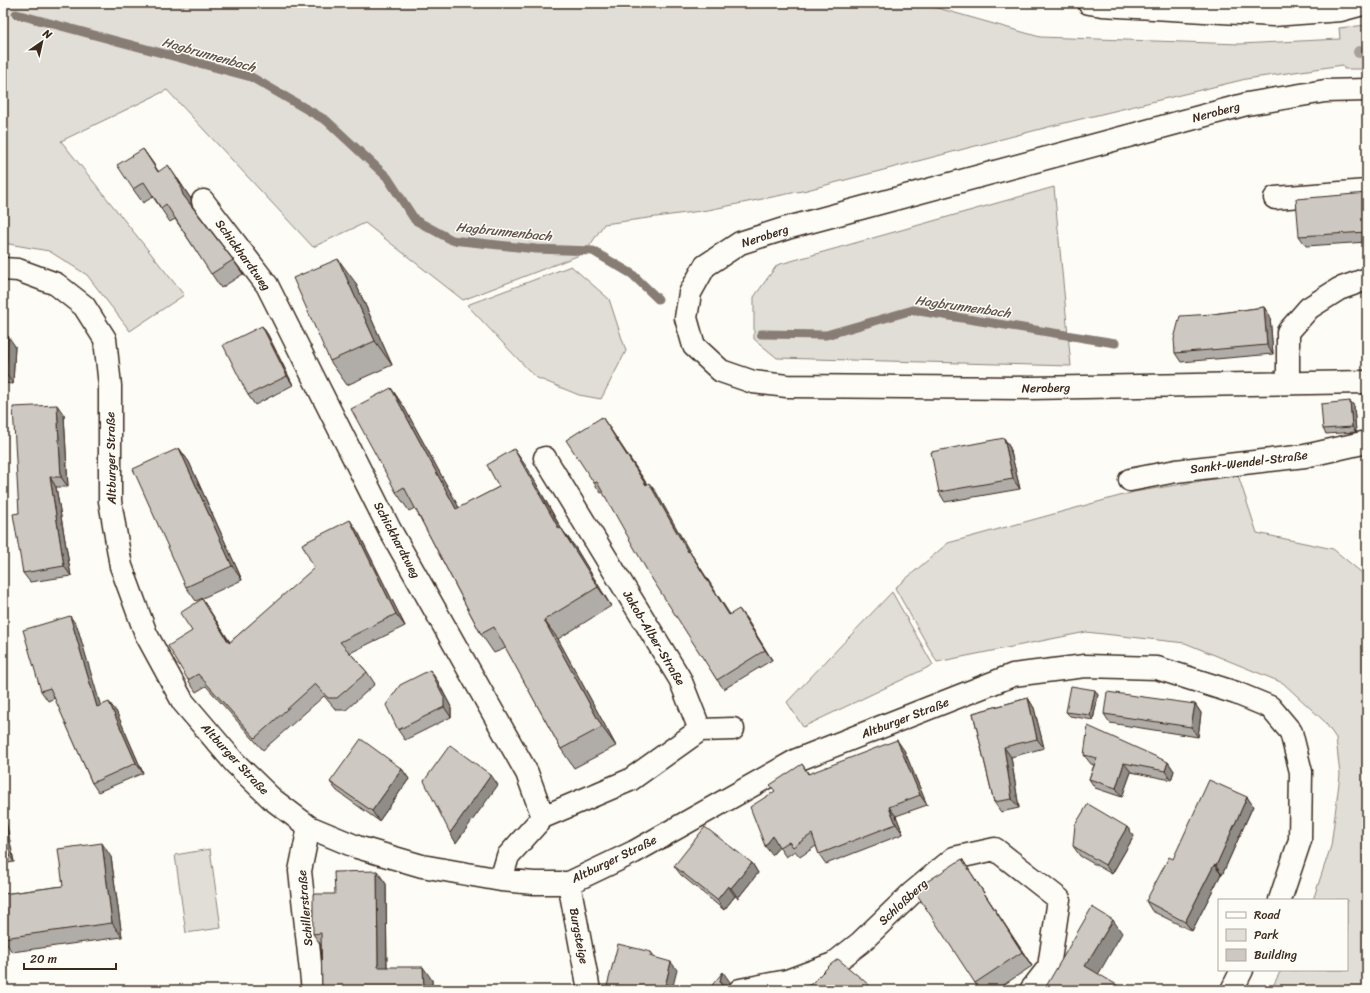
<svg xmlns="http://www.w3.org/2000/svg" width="1370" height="993" font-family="Sriracha,sans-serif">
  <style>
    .green { fill: #e1ded7; stroke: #8e847a }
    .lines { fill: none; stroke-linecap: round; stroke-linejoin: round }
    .stream { stroke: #887d74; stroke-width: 9 }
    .minor-casing { stroke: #3b2a1e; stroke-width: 25 }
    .minor { stroke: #fdfcf7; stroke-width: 22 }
    .tree { fill: #a9a199 }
    .wall { fill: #b0aca7; stroke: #3b2a1e }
    .shaded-wall { fill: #908c88; stroke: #3b2a1e }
    .building { fill: #cdc8c2; stroke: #3b2a1e }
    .labels { text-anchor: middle; stroke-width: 3; stroke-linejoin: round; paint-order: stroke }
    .street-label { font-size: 12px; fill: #3b2a1e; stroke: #fdfcf7 }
    .water-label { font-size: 13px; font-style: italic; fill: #615349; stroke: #fdfcf7 }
  </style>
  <rect width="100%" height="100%" fill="#fdfcf7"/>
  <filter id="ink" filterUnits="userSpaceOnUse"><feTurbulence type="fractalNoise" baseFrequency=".025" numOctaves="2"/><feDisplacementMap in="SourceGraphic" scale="8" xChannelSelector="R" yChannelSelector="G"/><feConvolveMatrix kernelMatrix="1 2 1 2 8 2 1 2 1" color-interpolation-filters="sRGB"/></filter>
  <g filter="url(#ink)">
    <path class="green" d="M3 3H920L1040 37 1240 44 1340 39 1339 28 1367 25V69H1344L1343 65 1246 79 1052 126 807 190 708 210 604 224 585 253 463 300 365 223 313 247 167 90 61 141 184 295 130 331 87 275 49 251 3 243Z
      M1054 187 1071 366 777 358 754 339V297L777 265Z
      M571 266 609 299 626 351 601 399 579 395 535 377 467 305Z
      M1238 475 1257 533 1333 549 1367 577V990H1271L1281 970H1347V900H1313L1331 846 1340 775 1336 738 1324 721 1283 683 1185 643 1086 632 937 662 895 588 948 543 1134 492Z
      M892 592 933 665 803 727 787 702Z
      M210 849 221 928 186 933 175 855Z"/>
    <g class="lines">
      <path class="stream" d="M16 14 251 77 327 121 387 177 415 220 452 240 536 249 593 251 632 274 658 299
        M761 334 826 335 913 310 1115 343"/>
      <defs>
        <path id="minor" d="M1089 3 1102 5 1273 15 1341 10 1367 3
          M1367 90 1325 91 1247 104 787 228 740 243 705 266 690 293 686 318 694 346 721 371 753 382 787 386 1030 388 1367 382
          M1275 198 1367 191
          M203 201 267 285 390 530 527 773 543 817 508 856 501 880
          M3 269 18 270 56 284 84 306 105 339 110 386V501L121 566 146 634 183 702 235 763 272 799 309 827 357 847 422 866 501 880 534 883H569L634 852 797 760 1013 675 1085 666 1157 668 1236 693 1270 707 1291 732 1301 772 1300 840 1280 900
          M1288 383V332L1309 308 1339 289 1367 279
          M1130 480 1176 471 1305 456 1367 442
          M700 730 733 729
          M543 817 630 780 700 730 680 679 545 458
          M309 827 300 871 313 990
          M569 883 589 990
          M740 990 787 981 833 964 860 943 912 893 954 858 995 849 1059 899 1049 967 1031 990
          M1232 990 1242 970"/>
      </defs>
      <use href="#minor" class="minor-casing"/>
      <use href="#minor" class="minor"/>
    </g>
    <circle class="tree" cx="1359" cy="52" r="6"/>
    <path class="wall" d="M143 149 158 171 178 179 191 199V203L192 206 233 260 243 274 221 288 175 219 170 222 153 197 143 203 133 189Z
      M1367 193V242L1306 246 1299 236Z
      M355 282 392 365 347 385 330 361Z
      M1264 307 1270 316 1273 354 1181 362 1175 353 1213 314Z
      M262 326 268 335 293 385 255 405 248 395Z
      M3 336 15 346 13 384 3 383Z
      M391 388 404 407 459 508 499 487 528 469 561 528 575 547 611 606 558 639 616 746 574 768 561 749 506 648 494 653 481 634 415 508 409 511 396 492Z
      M1350 401 1354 406 1356 432 1326 434 1323 429Z
      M64 415 68 487H56L71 576 30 582 23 573 19 513Z
      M609 427 647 484 656 492 689 551 696 561 729 614 746 618 772 660 724 689 717 680 603 492 601 493 594 483Z
      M1004 438 1010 448 1020 489 945 502 939 492Z
      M179 448 189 462 242 580 196 601 186 587Z
      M358 532 405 626 350 653 367 672 375 684 346 710H336L324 696 263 750 206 686 196 692 188 680 192 631 210 611 230 642Z
      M77 626 100 706 116 711 143 773 98 792 92 783 55 698 48 701 41 691Z
      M437 680 451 707V717L405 740 398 730Z
      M1098 695 1093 720 1070 716 1066 712Z
      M1028 698 1034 708 1044 748 1011 757 1019 808 1001 812 994 802 973 713Z
      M1195 704 1201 713 1198 737 1110 723 1104 714Z
      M904 750 927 805 896 816 903 834 826 864 819 854 816 846 800 857 795 851 786 857 779 847 772 855 802 764 809 774Z
      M1084 755 1168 762 1174 771 1171 780 1131 772 1122 797 1095 788 1089 779 1094 765 1091 764Z
      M402 769 409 779 379 821 337 791 330 782Z
      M1247 797 1253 806 1222 875 1221 874 1192 931 1152 911 1146 901 1173 859Z
      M3 806 14 862 3 864Z
      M1127 827 1134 836 1112 874 1080 856 1073 846Z
      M111 857 122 937 12 952 3 938V894L63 886Z
      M752 863 758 873 738 898 735 896 724 910 681 875 674 866Z
      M377 871 386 884 387 967 432 980V990H322L321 945 313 934 335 894Z
      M971 873 1032 966 996 990H980L975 983Z"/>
    <path class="shaded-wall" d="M143 149 153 163 167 186 158 172Z
      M168 165 191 199V203L193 209 183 195Z
      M338 259 355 282 392 365 375 341Z
      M1264 307 1270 316 1273 354 1267 345Z
      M262 326 268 335 293 385 287 376Z
      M8 336 15 346 13 384 6 374Z
      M391 388 404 407 470 528 456 509Z
      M1350 401 1354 406 1356 432 1352 427Z
      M57 405 64 415 68 487 61 477Z
      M602 417 609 427 653 494 646 485Z
      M1004 438 1010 448 1020 489 1013 479Z
      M179 448 189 462 242 580 232 566Z
      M514 449 528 469 572 549 559 529Z
      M50 477 56 487 71 576 64 566Z
      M649 483 656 492 695 561 688 552Z
      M350 520 358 532 405 626 396 614Z
      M561 528 575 547 611 606 598 587Z
      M689 551 696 561 736 624 729 615Z
      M202 599 210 611 238 655 229 643Z
      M739 609 746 618 772 660 765 650Z
      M70 616 77 626 104 717 97 707Z
      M544 620 558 639 616 746 602 727Z
      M430 670 437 680 451 707V717L444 707Z
      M1095 690 1098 695 1093 720 1090 715Z
      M1028 698 1034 708 1044 748 1037 739Z
      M109 702 116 711 143 773 136 763Z
      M1195 704 1201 713 1198 737 1191 727Z
      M897 740 904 750 927 805 920 795Z
      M1004 747 1011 757 1019 808 1012 799Z
      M1168 762 1174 771 1171 780 1165 771Z
      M1124 763 1131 772 1122 797 1116 788Z
      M402 769 409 779 379 821 372 811Z
      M491 775 498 785 456 843 450 833Z
      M1247 797 1253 806 1222 875 1216 866Z
      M3 806 14 862 9 854 3 826Z
      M889 807 896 816 903 834 896 824Z
      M1127 827 1134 836 1112 874 1105 865Z
      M773 836 780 846 772 855 765 846Z
      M102 843 111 857 122 937 112 923Z
      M962 859 971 873 1032 966 1022 952Z
      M752 863 758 873 738 898 731 888Z
      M1214 865 1221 874 1192 931 1185 922Z
      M377 871 386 884 387 980 378 967Z
      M728 886 735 896 724 910 717 900Z
      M1113 920 1122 933 1095 980 1085 966Z
      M651 952 657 960 650 956Z
      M671 962 677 970 672 990H664Z
      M423 967 432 980V990H424Z
      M723 972 730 982 728 986V990H725L720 982 721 976Z
      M1117 985 1121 990H1114Z"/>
    <path class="building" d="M143 149 158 172 168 165 181 185V189L183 195 233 260 211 274 166 204 161 208 144 182 133 189 117 165Z
      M1367 193V232L1299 236 1296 199Z
      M338 259 375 341 330 361 293 278Z
      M1264 307 1267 345 1175 353 1174 339 1180 316 1213 314Z
      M262 326 287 376 248 395 223 345Z
      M3 336H8L6 374H3Z
      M391 388 456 509 499 487 487 465 514 449 559 529 561 528 598 587 544 620 602 727 561 749 494 627 481 634 404 487 396 492 351 409Z
      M1350 401 1352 427 1323 429 1321 404Z
      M57 405 61 477H50L64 566 23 573 13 514 19 513 13 407Z
      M602 417 646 485 649 483 688 552 689 551 729 615 739 609 765 650 717 680 649 574 597 482 594 483 566 440Z
      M1004 438 1013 479 939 492 931 452Z
      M179 448 232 566 186 587 133 469Z
      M350 520 396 614 340 642 367 672 337 698H328L315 684 255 738 198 674 188 680 168 646 192 631 180 613 202 599 229 643 314 568 302 544Z
      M70 616 97 707 109 702 136 763 92 783 50 688 41 691 23 630Z
      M430 670 444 697V707L398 730 386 705 400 685Z
      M1071 686 1095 690 1090 715 1066 712Z
      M1107 692 1195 704 1191 727 1104 714Z
      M1028 698 1037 739 1004 747 1012 799 994 802 973 713Z
      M1088 726 1168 762 1165 771 1124 763 1116 788 1089 779 1097 758 1084 755Z
      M361 739 402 769 372 811 330 782Z
      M897 740 920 795 889 807 896 824 819 854 812 834 793 847 789 842 779 847 773 836 765 846 750 807 775 791 770 785 802 764 808 774Z
      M450 745 491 775 450 833 424 781Z
      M1209 780 1247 797 1216 866 1214 865 1185 922 1146 901 1169 857 1173 859Z
      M1088 804 1127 827 1105 865 1073 846 1075 825Z
      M3 826 9 854 3 855Z
      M705 827 752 863 731 888 728 886 717 900 674 866Z
      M102 843 112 923 3 938V894L63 886 58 849Z
      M962 859 1022 952 975 983 914 890Z
      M377 871 378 967H423L424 990H322L321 933 313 934V894H335L334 872Z
      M1092 907 1113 920 1085 966 1117 985 1114 990H1044Z
      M618 944 651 952 650 956 671 962 664 990H606Z
      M838 959 875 990H752L769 987 807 988 830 965Z
      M723 972 721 976 720 982 723 988 727 990H708Z"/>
  </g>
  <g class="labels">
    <g class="street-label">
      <text transform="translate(1216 112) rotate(-15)" y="4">Neroberg</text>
      <text transform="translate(765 236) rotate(-18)" y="4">Neroberg</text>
      <text transform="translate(243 255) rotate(54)" y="4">Schickhardtweg</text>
      <text transform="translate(1046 388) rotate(-1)" y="4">Neroberg</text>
      <text transform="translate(111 458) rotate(-91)" y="4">Altburger Straße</text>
      <text transform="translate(1249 462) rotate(-7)" y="4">Sankt-Wendel-Straße</text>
      <text transform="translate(397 540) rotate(62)" y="4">Schickhardtweg</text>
      <text transform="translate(654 638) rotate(59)" y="4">Jakob-Alber-Straße</text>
      <text transform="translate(905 718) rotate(-21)" y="4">Altburger Straße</text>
      <text transform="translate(235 759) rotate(47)" y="4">Altburger Straße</text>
      <text transform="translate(614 859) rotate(-26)" y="4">Altburger Straße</text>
      <text transform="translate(903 902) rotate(-43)" y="4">Schloßberg</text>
      <text transform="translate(305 908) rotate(-95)" y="4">Schillerstraße</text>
      <text transform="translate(579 936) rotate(79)" y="4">Burgsteige</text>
    </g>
    <g class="water-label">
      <text transform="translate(209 54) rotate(16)" y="5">Hagbrunnenbach</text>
      <text transform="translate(504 231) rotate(6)" y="5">Hagbrunnenbach</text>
      <text transform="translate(963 306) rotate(8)" y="5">Hagbrunnenbach</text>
    </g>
  </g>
  <rect width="1370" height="993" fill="none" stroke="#fdfcf7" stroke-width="16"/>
  <rect x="8" y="8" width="1354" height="977" fill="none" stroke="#3b2a1e" stroke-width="1.5" filter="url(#ink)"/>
  <rect x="1218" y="899" width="130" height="72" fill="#fdfcf7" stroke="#afa8a0"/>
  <rect x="1226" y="912" width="20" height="6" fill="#fdfcf7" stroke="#afa8a0"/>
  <text x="1254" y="919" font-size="12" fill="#3b2a1e">Road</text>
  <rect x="1226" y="929" width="20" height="12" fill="#e1ded7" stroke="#afa8a0"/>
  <text x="1254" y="939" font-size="12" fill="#3b2a1e">Park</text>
  <rect x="1226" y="949" width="20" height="12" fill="#cdc8c2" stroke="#afa8a0"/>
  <text x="1254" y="959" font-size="12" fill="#3b2a1e">Building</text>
  <g transform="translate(42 42) rotate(34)" stroke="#fdfcf7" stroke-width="3" paint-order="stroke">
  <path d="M0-3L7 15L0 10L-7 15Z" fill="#3b2a1e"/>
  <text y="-6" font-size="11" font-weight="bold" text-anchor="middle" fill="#3b2a1e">N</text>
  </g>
  <path d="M24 963v6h92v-6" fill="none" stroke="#3b2a1e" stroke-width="2"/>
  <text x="30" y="963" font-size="12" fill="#3b2a1e" stroke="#fdfcf7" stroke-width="3" paint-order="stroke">20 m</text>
</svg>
